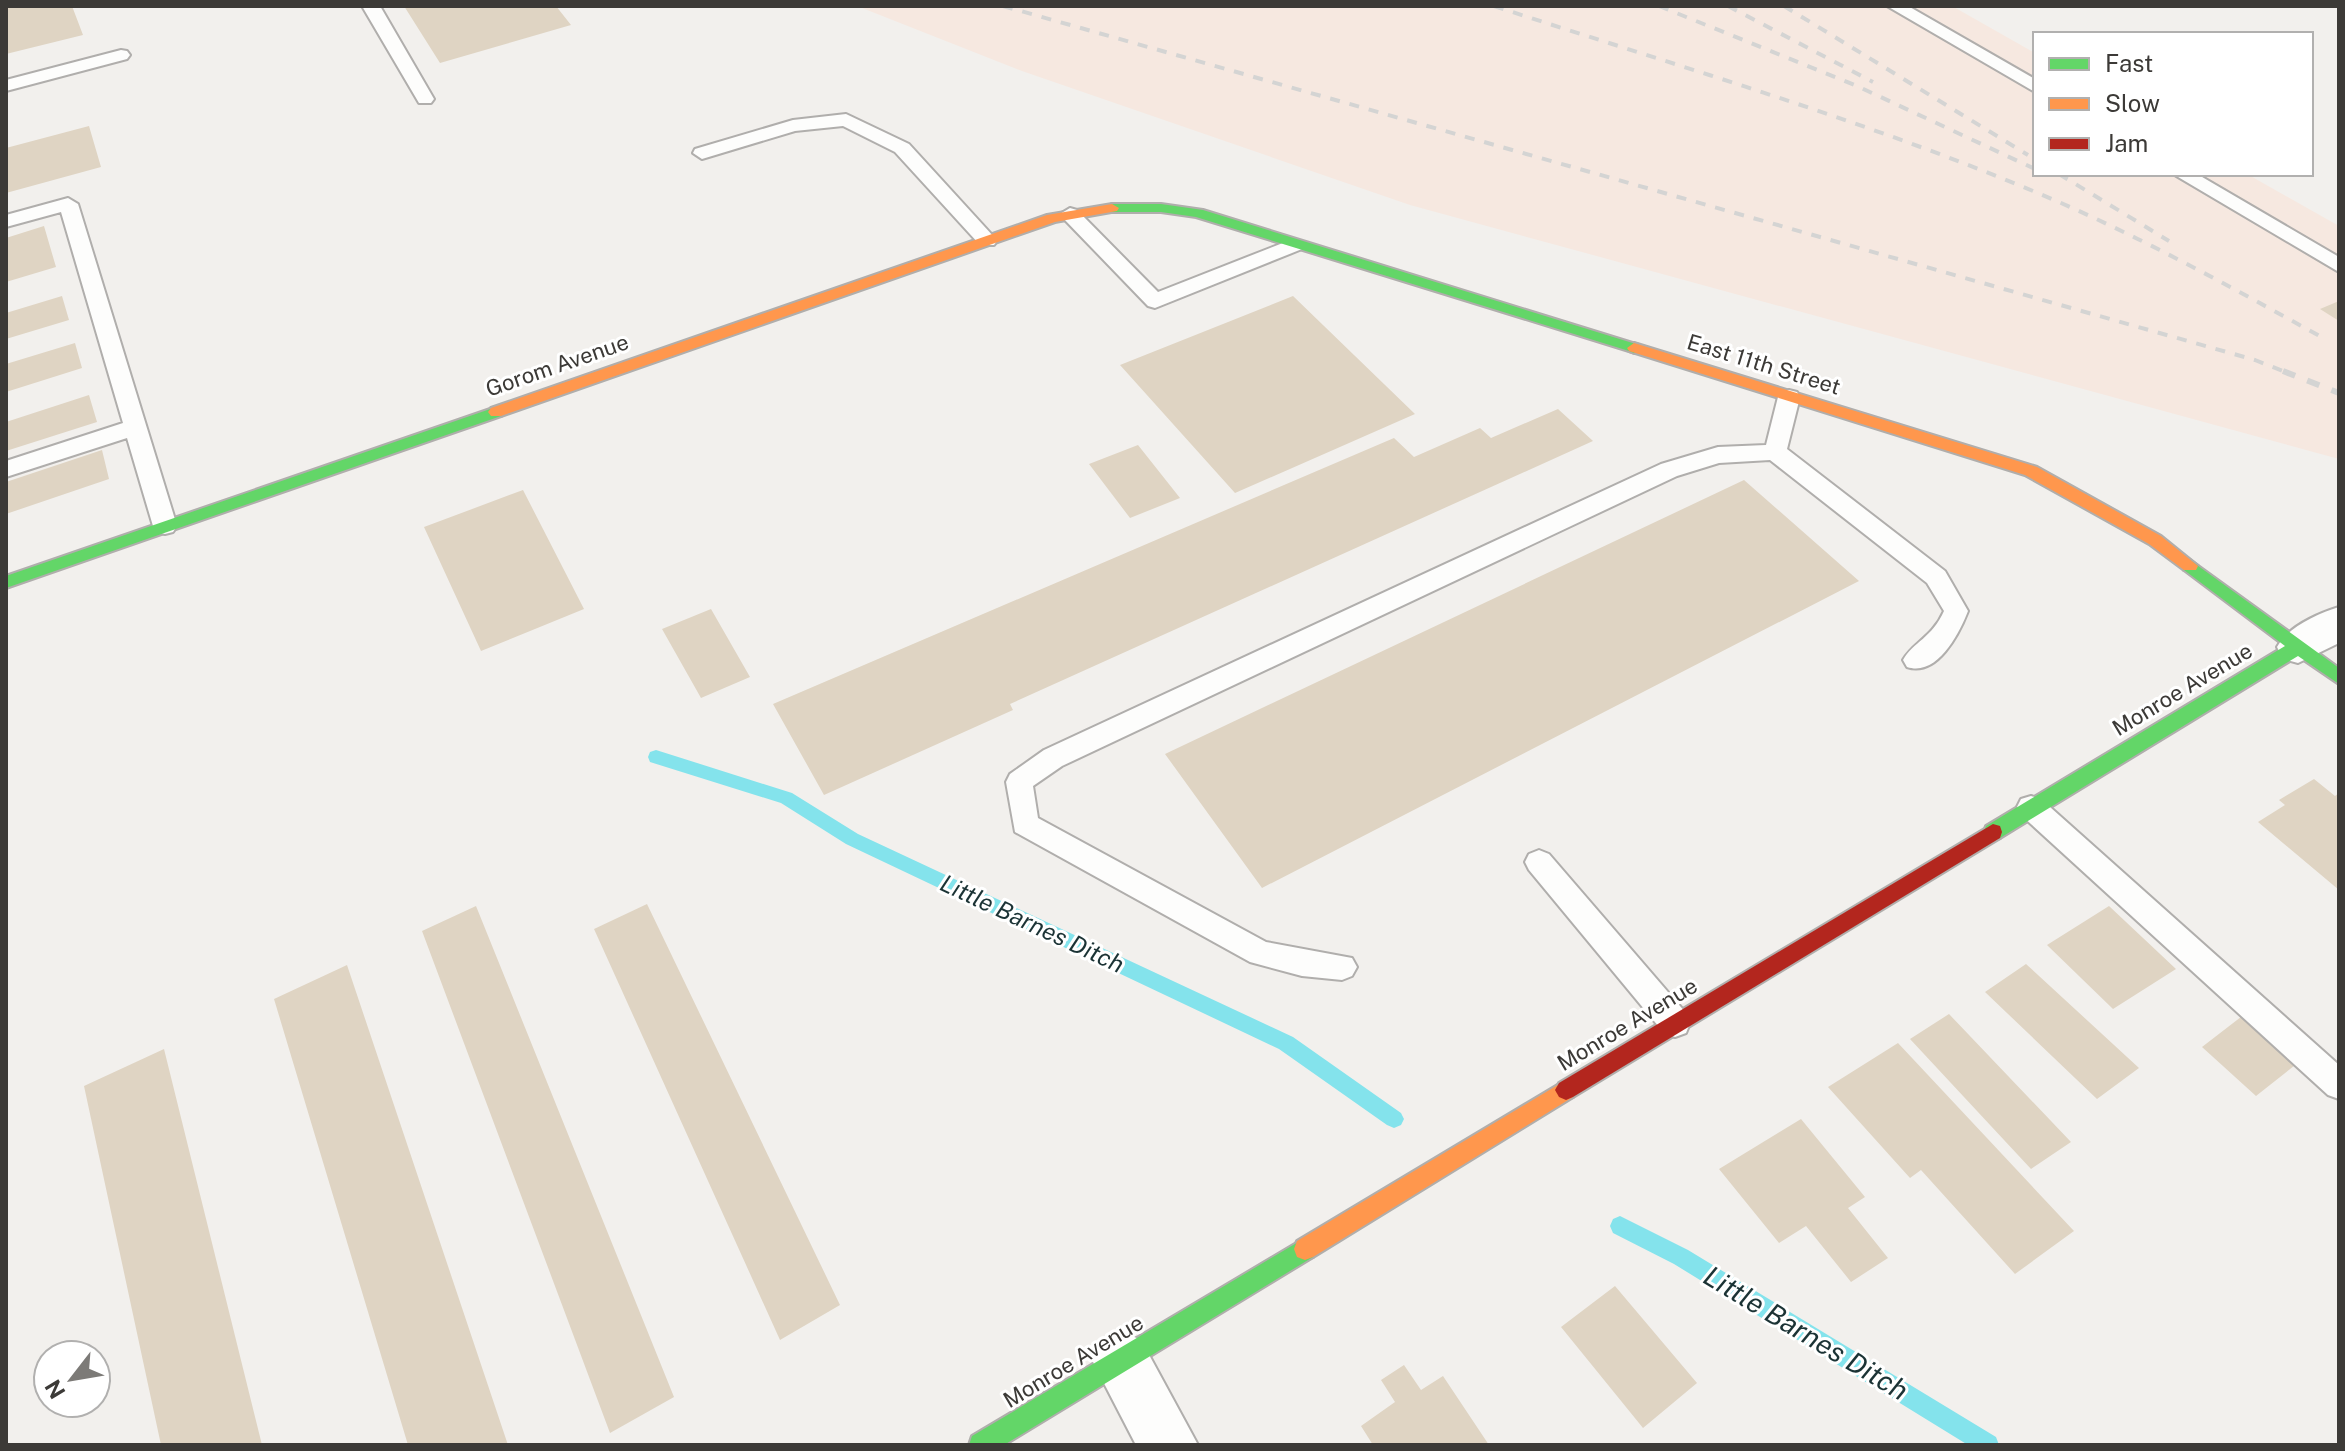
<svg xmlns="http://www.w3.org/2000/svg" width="2345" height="1451" font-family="'Public Sans',sans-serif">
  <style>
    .industrial { fill: #f6e8e0 }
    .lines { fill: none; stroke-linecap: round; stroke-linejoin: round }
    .stream { fill: #84e3ec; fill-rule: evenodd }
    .building { fill: #dfd4c3 }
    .lane-casing { stroke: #b0aeac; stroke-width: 4 }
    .street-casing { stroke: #b0aeac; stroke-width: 4 }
    .fast-casing { stroke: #b0aeac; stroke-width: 4 }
    .slow-casing { stroke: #b0aeac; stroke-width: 4 }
    .jam-casing { stroke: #b0aeac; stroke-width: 4 }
    .lane { fill: #fdfdfc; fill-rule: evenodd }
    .street { fill: #fdfdfc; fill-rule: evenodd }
    .fast { fill: #63d668; fill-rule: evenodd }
    .slow { fill: #ff974d; fill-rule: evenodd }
    .jam { fill: #b3261e; fill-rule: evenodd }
    .rail-far1 { stroke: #d4d4d3; stroke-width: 4; stroke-dasharray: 10 10; stroke-linecap: butt }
    .rail { stroke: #d4d4d3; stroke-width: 6; stroke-dasharray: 13 13; stroke-linecap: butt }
    .labels { text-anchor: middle; stroke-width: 6; stroke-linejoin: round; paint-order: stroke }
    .street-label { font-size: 22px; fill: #3c3a37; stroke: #fff }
    .water-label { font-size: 24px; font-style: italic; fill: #1b3335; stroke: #fff }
    .near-water-label { font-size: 28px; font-style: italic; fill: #1b3335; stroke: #fff }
  </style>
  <rect width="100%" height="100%" fill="#f2f0ed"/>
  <path class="industrial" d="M857 6H1952L2035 53V174H2247L2339 226V459L1410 205 1022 71Z"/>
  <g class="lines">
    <path class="stream" d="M656 750 792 793 858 834 1293 1037 1401 1113 1404 1119 1401 1125 1394 1128 1387 1125 1279 1049 846 844 781 803 650 762 648 757 650 752Z
      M1620 1216 1688 1250 1996 1437 1999 1445H1968L1674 1264 1613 1233 1610 1226 1613 1219Z"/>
  </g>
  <path class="building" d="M6 6H72L83 35 6 54Z
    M404 6H556L571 25 440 63Z
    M89 126 101 167 6 193V148Z
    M44 226 56 267 6 282V238Z
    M62 296 69 320 6 339V313Z
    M1293 296 1415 414 1235 493 1120 365Z
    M2339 301V321L2320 309Z
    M75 343 82 368 6 392V364Z
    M89 395 97 422 6 451V422Z
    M1558 409 1593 441 1010 704 1013 710 824 795 773 704 1394 438 1414 457 1480 428 1491 438Z
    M1138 445 1180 498 1130 518 1089 464Z
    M102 450 109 479 6 514V482Z
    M1744 480 1859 581 1262 888 1165 754Z
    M523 490 584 609 481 651 424 527Z
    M711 609 750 677 701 698 662 629Z
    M2314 779 2335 796 2339 793V890L2258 822 2285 805 2279 800Z
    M647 904 840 1305 780 1340 594 929Z
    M476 906 674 1397 610 1433 422 931Z
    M2109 906 2176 969 2113 1009 2047 945Z
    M2026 964 2139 1068 2097 1099 1985 992Z
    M347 965 508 1445H408L274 999Z
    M2250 1010 2304 1058 2256 1096 2202 1047Z
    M1949 1014 2071 1142 2031 1169 1910 1039Z
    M1898 1043 2074 1231 2015 1274 1921 1170 1910 1178 1828 1087Z
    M164 1049 262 1445H161L84 1086Z
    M1801 1119 1865 1197 1848 1208 1888 1258 1851 1282 1806 1226 1779 1243 1719 1169Z
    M1615 1286 1697 1383 1643 1428 1561 1327Z
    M1404 1365 1421 1390 1443 1376 1489 1445H1373L1361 1426 1395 1402 1381 1380Z"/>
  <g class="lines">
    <defs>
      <path id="lane" d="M362 6H380L434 99 431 103H419Z
        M1887 6H1908L2035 79V92Z
        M121 50 127 51 130 55 127 59 6 91V80Z
        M846 114 909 144 994 237 997 241 994 245H980L895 152 843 126 795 131 702 159 693 153 695 149 793 120Z
        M2173 174H2197L2339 257V272Z
        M68 198 78 204 177 526 173 532 165 534 157 532 153 526 127 438 6 477V461L123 423 61 212 6 227V215Z
        M1070 208 1077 210 1158 292 1288 241 1295 239 1305 245 1302 249 1155 308 1148 306 1063 218 1060 214Z
        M1789 390 1797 392 1800 397 1787 449 1945 571 1968 611C1959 634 1937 677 1907 667L1903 660C1913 642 1932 638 1944 611L1927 583 1770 460 1719 463 1677 476 1062 766 1033 786 1038 818 1266 942 1352 958 1357 967 1352 976 1342 980 1302 976 1250 962 1015 832 1006 782 1010 774 1044 750 1661 464 1718 447 1766 445 1778 397 1781 392Z
        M2031 796 2041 799 2339 1065V1099L2328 1095 2021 815 2017 807 2021 799Z
        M1539 850 1549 854 1686 1013 1690 1023 1686 1033 1675 1037 1664 1033 1529 870 1525 862 1529 854Z"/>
      <path id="street" d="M2339 607V643L2298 663 2283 659 2277 647C2288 627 2317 614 2339 607Z
        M1121 1331 1141 1340 1198 1445H1136L1092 1360 1101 1340Z"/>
      <path id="fast" d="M1161 204 1203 210 1639 345 1641 348 1634 353 1629 351 1196 217 1161 212H1112L1105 208 1112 204Z
        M496 407 504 412 501 416 6 588V576Z
        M2190 560 2339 668V684L2298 656 2000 838 1993 840 1986 838 1984 832 1986 826 2285 646 2184 570 2182 566 2184 562Z
        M1305 1238 1313 1241 1316 1249 1313 1257 1004 1445H969L972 1436Z"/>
      <path id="slow" d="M1112 204 1119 208 1117 211 1055 222 501 416H491L488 412 491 408 1047 215Z
        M1634 343 2037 467 2161 536 2198 566 2196 570H2184L2149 544 2025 475 1629 351 1627 348Z
        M1566 1080 1573 1083 1577 1090 1573 1097 1313 1257 1305 1260 1297 1257 1294 1249 1297 1241Z"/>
      <path id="jam" d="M1993 824 2000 826 2002 832 2000 838 1573 1097 1566 1100 1559 1097 1555 1090 1559 1083Z"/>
    </defs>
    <use href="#lane" class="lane-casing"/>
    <use href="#street" class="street-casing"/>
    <use href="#fast" class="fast-casing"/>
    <use href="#slow" class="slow-casing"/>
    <use href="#jam" class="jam-casing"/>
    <use href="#lane" class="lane"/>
    <use href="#street" class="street"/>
    <use href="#fast" class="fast"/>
    <use href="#slow" class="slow"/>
    <use href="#jam" class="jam"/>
    <path class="rail-far1" d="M1003 6 2255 360 2288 373
      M1494 6C1674 65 1858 118 2033 191 2134 233 2229 286 2325 339
      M1659 6 1857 86 2035 169
      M1728 6 1873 82
      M1784 6 2028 155
      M2059 174 2169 241"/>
    <path class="rail" d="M2283 371 2339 393"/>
  </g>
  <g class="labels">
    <g class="street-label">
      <text transform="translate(1764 364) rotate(17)" y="8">East 11th Street</text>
      <text transform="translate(557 365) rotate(-19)" y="8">Gorom Avenue</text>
      <text transform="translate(2182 689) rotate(-31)" y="8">Monroe Avenue</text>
      <text transform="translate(1627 1024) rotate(-31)" y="8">Monroe Avenue</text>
      <text transform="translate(1073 1361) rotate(-31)" y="8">Monroe Avenue</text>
    </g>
    <g class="water-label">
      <text transform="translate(1032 924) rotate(25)" y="8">Little Barnes Ditch</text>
    </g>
    <g class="near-water-label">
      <text transform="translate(1806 1333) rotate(31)" y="10">Little Barnes Ditch</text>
    </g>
  </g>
  <rect width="2345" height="1451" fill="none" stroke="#3c3a37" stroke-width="16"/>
  <rect x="2033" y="32" width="280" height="144" fill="#ffffff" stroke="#b1b0af" stroke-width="2"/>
  <rect x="2049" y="58" width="40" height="12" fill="#63d668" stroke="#b1b0af" stroke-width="2"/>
  <text x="2105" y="72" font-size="24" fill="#3c3a37">Fast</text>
  <rect x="2049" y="98" width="40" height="12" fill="#ff974d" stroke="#b1b0af" stroke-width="2"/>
  <text x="2105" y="112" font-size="24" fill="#3c3a37">Slow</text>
  <rect x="2049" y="138" width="40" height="12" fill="#b3261e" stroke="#b1b0af" stroke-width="2"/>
  <text x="2105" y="152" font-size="24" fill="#3c3a37">Jam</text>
  <g transform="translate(72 1379) rotate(239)"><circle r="38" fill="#ffffff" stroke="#b1b0af" stroke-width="2"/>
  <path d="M0-6L14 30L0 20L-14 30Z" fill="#7c7a77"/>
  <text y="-12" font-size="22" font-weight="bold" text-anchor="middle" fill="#3c3a37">N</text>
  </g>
</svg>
